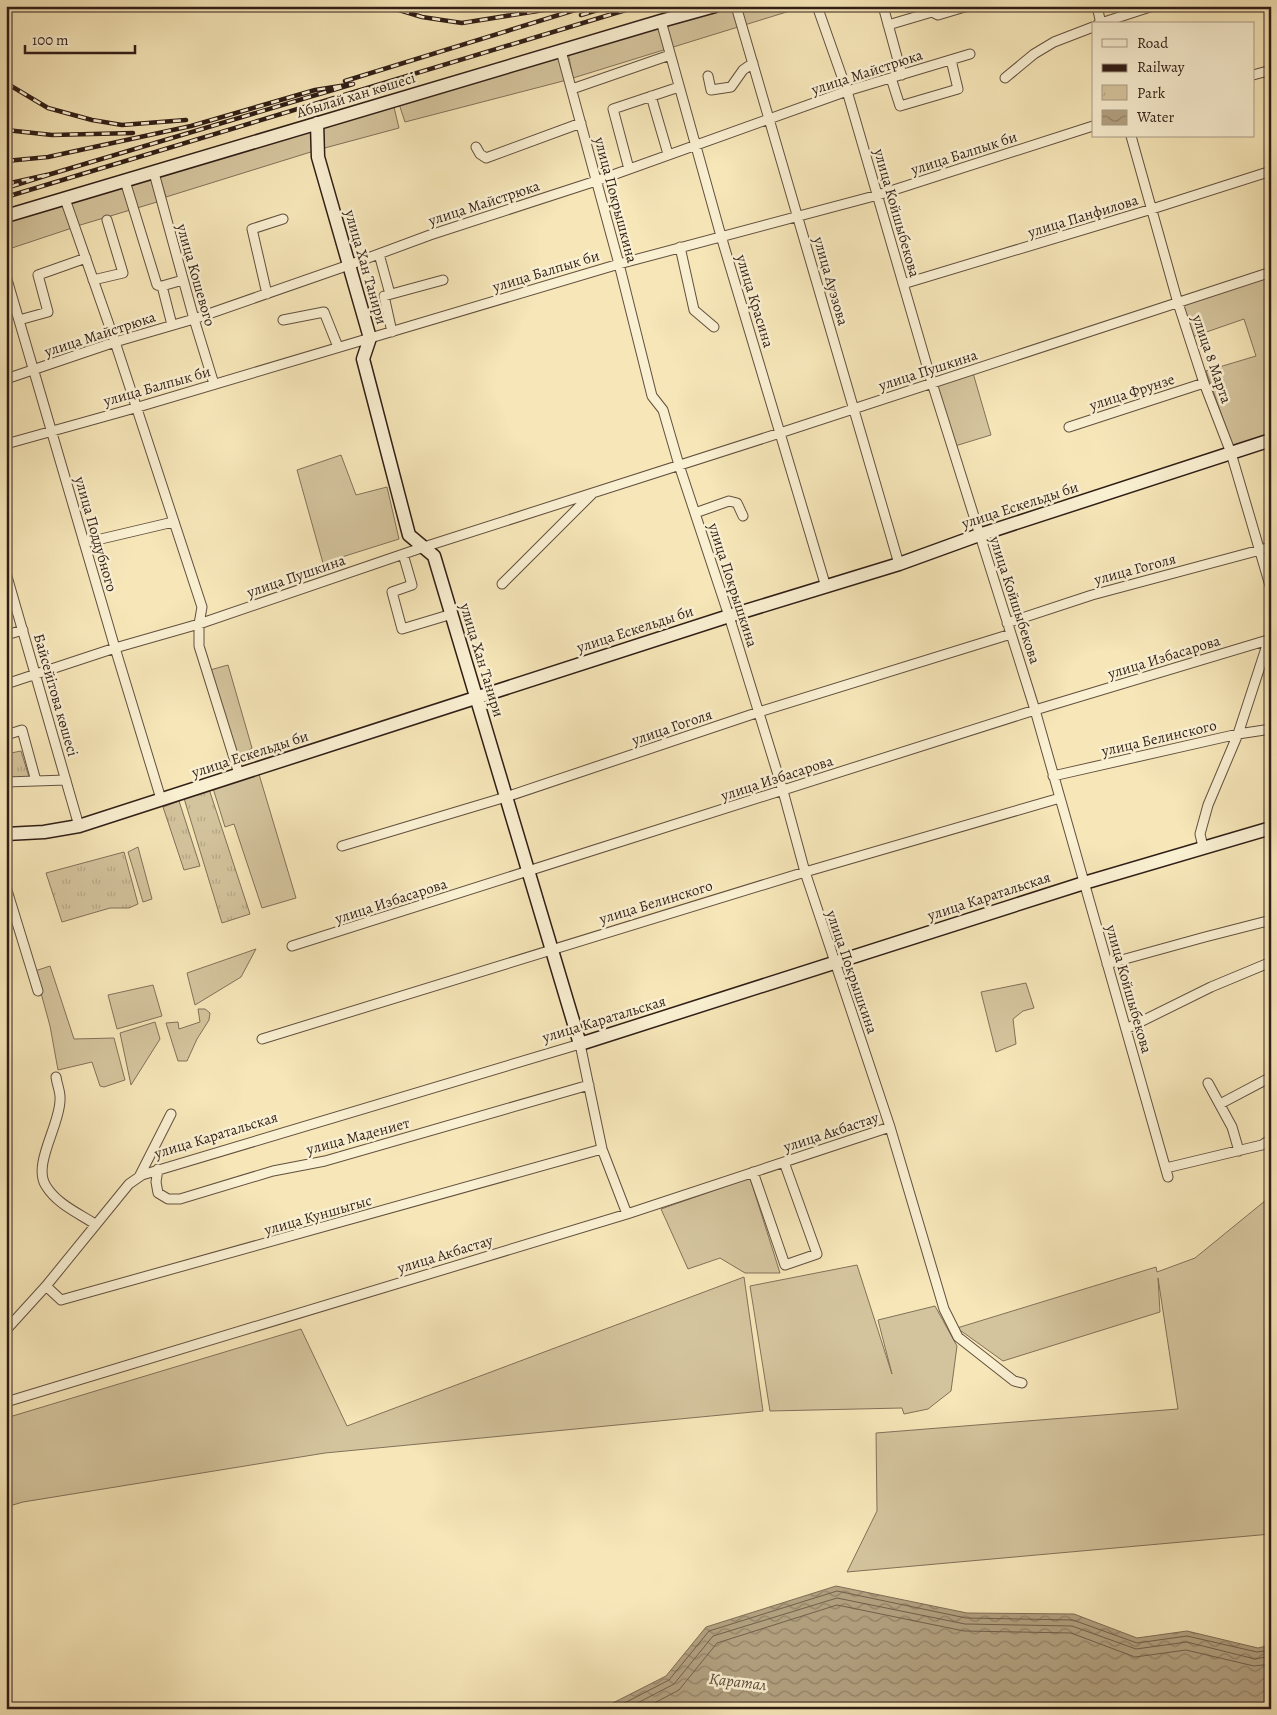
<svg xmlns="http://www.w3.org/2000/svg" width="1277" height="1715" font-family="Alegreya,serif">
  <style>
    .grass { fill: #d4c49d; stroke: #82715a }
    .park { fill: url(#park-tufts); stroke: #82715a }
    .water { fill: url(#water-waves); stroke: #7f6d57 }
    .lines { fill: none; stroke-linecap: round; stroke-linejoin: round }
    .shore { stroke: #72604c; stroke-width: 1 }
    .street-casing { stroke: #62503f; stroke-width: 11 }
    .secondary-casing { stroke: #301e17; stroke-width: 15 }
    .street { stroke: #f9efd1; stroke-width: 9 }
    .secondary { stroke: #f9efd1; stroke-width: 12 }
    .rail-casing { stroke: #301e17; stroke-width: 4.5 }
    .rail { stroke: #f9efd1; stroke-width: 2.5; stroke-dasharray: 8; stroke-linecap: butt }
    .labels { text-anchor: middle; stroke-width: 5; stroke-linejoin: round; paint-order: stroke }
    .street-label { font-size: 15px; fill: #301e17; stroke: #f9efd1 }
    .water-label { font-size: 16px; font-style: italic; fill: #5e4c3c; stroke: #f9efd1 }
  </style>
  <defs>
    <pattern id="park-tufts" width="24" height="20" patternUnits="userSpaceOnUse" patternTransform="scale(1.25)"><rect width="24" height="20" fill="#d4c49d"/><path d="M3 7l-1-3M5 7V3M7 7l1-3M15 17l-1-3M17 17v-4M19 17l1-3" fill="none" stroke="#b6a886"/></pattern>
    <pattern id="water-waves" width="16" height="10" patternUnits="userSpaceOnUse" patternTransform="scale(1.25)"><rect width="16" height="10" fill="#b3a281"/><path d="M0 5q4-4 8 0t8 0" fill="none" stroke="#928369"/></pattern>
  </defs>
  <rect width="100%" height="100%" fill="#f6e6b8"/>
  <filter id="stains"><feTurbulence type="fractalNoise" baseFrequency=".004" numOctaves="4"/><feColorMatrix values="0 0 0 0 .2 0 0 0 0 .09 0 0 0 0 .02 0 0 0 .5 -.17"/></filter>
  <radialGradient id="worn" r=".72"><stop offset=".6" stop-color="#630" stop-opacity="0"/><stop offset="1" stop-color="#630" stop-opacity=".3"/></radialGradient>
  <path class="grass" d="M729 6H806L573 78 568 52Z
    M559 53 567 80 405 122 398 101Z
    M393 103 399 128 321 149V125Z
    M313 128 314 151 166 197 159 175Z
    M153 176 157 202 77 226 70 201Z
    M63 202 72 228 6 250V219Z
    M1271 277V437L1233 447 1206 371 1256 356 1244 319 1192 337 1183 304Z
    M973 373 991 435 955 446 935 386Z
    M341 455 356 495 387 487 399 539 323 563 297 470Z
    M228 665 252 748 238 759 210 670Z
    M258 771 296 898 262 908 234 824 225 827 212 785Z
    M138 847 152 899 143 902 128 852Z
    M256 949 241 977 195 1005 187 973Z
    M50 966 74 1039 114 1038 125 1080 104 1087 100 1086 92 1062 58 1070 50 1026 35 971Z
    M1026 983 1034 1008 1023 1011 1013 1019 1016 1044 996 1052 981 992Z
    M153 985 162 1016 117 1029 108 995Z
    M198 1009H205L210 1013 209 1020 197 1039 187 1061H178L166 1023 178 1022 179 1029 200 1022Z
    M155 1022 160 1039 131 1085 120 1033Z
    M750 1178 780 1273H745L720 1258 688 1269 661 1209Z
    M1271 1196V1534L847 1572 877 1511 876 1433 1178 1409 1158 1278 1160 1312 1003 1361 957 1328 1156 1267 1157 1272 1195 1258Z
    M857 1265 892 1374 878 1320 935 1306 957 1346 951 1391 928 1409 904 1414 902 1408 770 1411 750 1286Z
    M744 1277 763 1411 325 1453 23 1502 6 1507V1418L301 1329 347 1426Z"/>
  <path class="park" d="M21 751 29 777 6 778V754Z
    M208 786 250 914 222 923 183 795Z
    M179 801 200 866 184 870 163 807Z
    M124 852 138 904 129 908H110L62 922 46 873Z"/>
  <path class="water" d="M836 1586 967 1613 1074 1614 1137 1638 1187 1631 1258 1648 1271 1645V1709H601L666 1676 706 1627Z"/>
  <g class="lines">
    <path class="shore" d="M613 1709 669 1680 709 1631 837 1591 966 1618 1073 1620 1137 1643 1187 1636 1257 1652 1271 1650
      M626 1709 674 1684 713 1636 837 1598 965 1624 1072 1626 1136 1649 1187 1642 1255 1659 1271 1656
      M643 1709 679 1690 717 1643 837 1605 964 1631 1071 1633 1135 1657 1186 1650 1254 1666 1271 1664"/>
    <defs>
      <path id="street" d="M736 6 899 564
        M817 6 847 91 932 383 1035 710 1168 1177
        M883 6 902 75
        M1097 6 1101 24
        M932 12 938 15 968 6
        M661 21 721 236 826 587
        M1098 24 1153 6
        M888 25 932 12 930 6
        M561 51 619 264 652 396 663 410 679 465 729 616 783 791 805 872 890 1127 944 1309 958 1337 1014 1381 1022 1383
        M1253 75 1271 70
        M708 76 711 90 731 87 743 70 753 63
        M891 78 900 106 958 89 951 60
        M1005 78 1034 54 1054 42 1093 27
        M572 89 670 55
        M651 96 668 154
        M1131 136 1178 303 1204 383 1231 453 1271 589
        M476 147 480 154 486 158 581 123
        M629 169 613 109 679 87
        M154 173 194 319 214 384
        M125 181 157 285 162 286 172 325
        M65 199 115 342 202 607 199 624V646L239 774
        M680 247 694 310 714 327
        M379 254 390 294
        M6 276 115 648 161 799
        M93 280 123 273 107 220
        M903 284 1152 209 1271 171
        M162 286 183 280
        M267 294 252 229 283 219
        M19 320 48 312 38 275 86 258
        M283 320 324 312 338 347
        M392 332 384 296 443 280
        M6 379 115 342 194 319 349 265 430 235 596 181 847 91 970 54
        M1069 427 1204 383
        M6 444 135 408 619 264 878 195 1093 126
        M695 513 729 501 737 503 743 516
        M84 543 173 522
        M403 554 412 585 392 592 402 629 452 614
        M6 573 79 826
        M502 584 592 494
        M1007 623 1092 595 1271 547
        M6 635 23 630
        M6 684 115 648 199 624 424 547 780 433 1271 272
        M6 735 22 730 36 781
        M1053 776 1238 734 1271 729
        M6 782 66 780
        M342 846 506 797 759 712 1011 634
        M1203 847 1200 834 1208 805 1238 734 1269 639
        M6 887 38 991
        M292 946 1035 710 1271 639
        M1107 964 1205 937 1271 920
        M1126 1029 1211 987 1271 962
        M262 1039 805 872 1060 798
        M56 1077C57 1085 61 1093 60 1100 60 1125 32 1165 46 1186 57 1204 78 1213 95 1224
        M1208 1083 1232 1127 1239 1151
        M1220 1104 1271 1077
        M1166 1168 1262 1145 1271 1139
        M158 1169 156 1182 158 1193 168 1199H180L273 1171 325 1161 589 1085
        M753 1172 785 1265 817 1254 784 1162
        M139 1177 171 1114
        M46 1286 61 1300 602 1149
        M6 1330 46 1286 129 1184 142 1175 580 1044 602 1149 627 1214
        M6 1402 627 1214 890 1127"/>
      <path id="secondary" d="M317 123 318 157 370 338 363 359 409 535 434 556 580 1044 1084 883 1271 828
        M6 216 661 21 715 6
        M6 834 44 832 79 826 729 616 899 564 979 535 1271 440"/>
    </defs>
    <use href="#street" class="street-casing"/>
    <use href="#secondary" class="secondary-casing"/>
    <use href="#street" class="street"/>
    <use href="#secondary" class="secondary"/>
    <defs>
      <path id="rail" d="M386 6 422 17 462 23 569 6
        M581 15 611 6
        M345 81 588 6
        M6 83 48 108 92 120 122 125 186 120
        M6 130 52 135 133 133
        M6 161 48 157 191 126 315 90 353 84 51 174
        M6 184 51 174 6 188
        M6 197 639 6"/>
    </defs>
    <use href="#rail" class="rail-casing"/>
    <use href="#rail" class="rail"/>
  </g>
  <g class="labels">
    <g class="street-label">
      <text transform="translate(867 72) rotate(-18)" y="5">улица Майстрюка</text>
      <text transform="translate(356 95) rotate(-17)" y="5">Абылай хан көшесі</text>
      <text transform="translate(964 153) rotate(-18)" y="5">улица Балпык би</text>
      <text transform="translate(616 200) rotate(75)" y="5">улица Покрышкина</text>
      <text transform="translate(484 203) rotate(-18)" y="5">улица Майстрюка</text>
      <text transform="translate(897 213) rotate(74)" y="5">улица Койшыбекова</text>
      <text transform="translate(1083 216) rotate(-17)" y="5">улица Панфилова</text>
      <text transform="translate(366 267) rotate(74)" y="5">улица Хан Танири</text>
      <text transform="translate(546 271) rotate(-17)" y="5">улица Балпык би</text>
      <text transform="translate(196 275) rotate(74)" y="5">улица Кошевого</text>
      <text transform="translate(831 281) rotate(74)" y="5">улица Ауэзова</text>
      <text transform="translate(755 301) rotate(73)" y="5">улица Красина</text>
      <text transform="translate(100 334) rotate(-18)" y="5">улица Майстрюка</text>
      <text transform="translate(1212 359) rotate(71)" y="5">улица 8 Марта</text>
      <text transform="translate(928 370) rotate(-18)" y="5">улица Пушкина</text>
      <text transform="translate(157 386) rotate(-16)" y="5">улица Балпык би</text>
      <text transform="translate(1132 392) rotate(-18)" y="5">улица Фрунзе</text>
      <text transform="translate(1020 505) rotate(-18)" y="5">улица Ескельды би</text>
      <text transform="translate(96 534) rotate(74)" y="5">улица Поддубного</text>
      <text transform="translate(1135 569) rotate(-15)" y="5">улица Гоголя</text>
      <text transform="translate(296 576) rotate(-19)" y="5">улица Пушкина</text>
      <text transform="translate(733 585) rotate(72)" y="5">улица Покрышкина</text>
      <text transform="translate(1015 600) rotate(72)" y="5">улица Койшыбекова</text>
      <text transform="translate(635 629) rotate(-18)" y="5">улица Ескельды би</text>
      <text transform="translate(1164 657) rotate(-17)" y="5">улица Избасарова</text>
      <text transform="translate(482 660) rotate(73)" y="5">улица Хан Танири</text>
      <text transform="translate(56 695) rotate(74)" y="5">Байсейітова көшесі</text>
      <text transform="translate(672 727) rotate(-19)" y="5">улица Гоголя</text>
      <text transform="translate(1159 738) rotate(-13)" y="5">улица Белинского</text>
      <text transform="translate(250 754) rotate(-18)" y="5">улица Ескельды би</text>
      <text transform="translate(777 778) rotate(-18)" y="5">улица Избасарова</text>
      <text transform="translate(989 896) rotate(-18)" y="5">улица Каратальская</text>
      <text transform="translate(391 901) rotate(-18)" y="5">улица Избасарова</text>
      <text transform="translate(656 902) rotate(-17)" y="5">улица Белинского</text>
      <text transform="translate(852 972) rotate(71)" y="5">улица Покрышкина</text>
      <text transform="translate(1129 989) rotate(74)" y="5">улица Койшыбекова</text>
      <text transform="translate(604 1019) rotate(-17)" y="5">улица Каратальская</text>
      <text transform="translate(831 1132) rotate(-18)" y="5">улица Акбастау</text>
      <text transform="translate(216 1135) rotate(-17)" y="5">улица Каратальская</text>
      <text transform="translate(358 1136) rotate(-15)" y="5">улица Мадениет</text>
      <text transform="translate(318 1215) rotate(-16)" y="5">улица Куншыгыс</text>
      <text transform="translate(445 1254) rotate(-17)" y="5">улица Акбастау</text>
    </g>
    <g class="water-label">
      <text transform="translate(738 1681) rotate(7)" y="6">Қаратал</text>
    </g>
  </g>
  <rect width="1277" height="1715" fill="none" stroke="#f6e6b8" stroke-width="25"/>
  <rect x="8" y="8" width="1262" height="1700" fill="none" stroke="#301e17" stroke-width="2.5"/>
  <rect x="12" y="12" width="1252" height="1690" fill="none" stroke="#301e17"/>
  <rect x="1092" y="22" width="162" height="115" fill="#f9efd1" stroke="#a99b87"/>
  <rect x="1102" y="39" width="25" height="8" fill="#f9efd1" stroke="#a99b87"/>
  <text x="1137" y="48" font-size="15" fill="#301e17">Road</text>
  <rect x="1102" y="64" width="25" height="8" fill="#301e17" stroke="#a99b87"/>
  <text x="1137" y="72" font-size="15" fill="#301e17">Railway</text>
  <rect x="1102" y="85" width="25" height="15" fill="url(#park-tufts)" stroke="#a99b87"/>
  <text x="1137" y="98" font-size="15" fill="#301e17">Park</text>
  <rect x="1102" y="110" width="25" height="15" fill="url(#water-waves)" stroke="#a99b87"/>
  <text x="1137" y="122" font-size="15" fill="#301e17">Water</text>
  <path d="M25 45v8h110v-8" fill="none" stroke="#301e17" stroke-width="2.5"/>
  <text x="32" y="45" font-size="15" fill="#301e17" stroke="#f9efd1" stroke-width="4" paint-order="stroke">100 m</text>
  <rect width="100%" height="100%" filter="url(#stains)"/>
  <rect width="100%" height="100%" fill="url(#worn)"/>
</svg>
